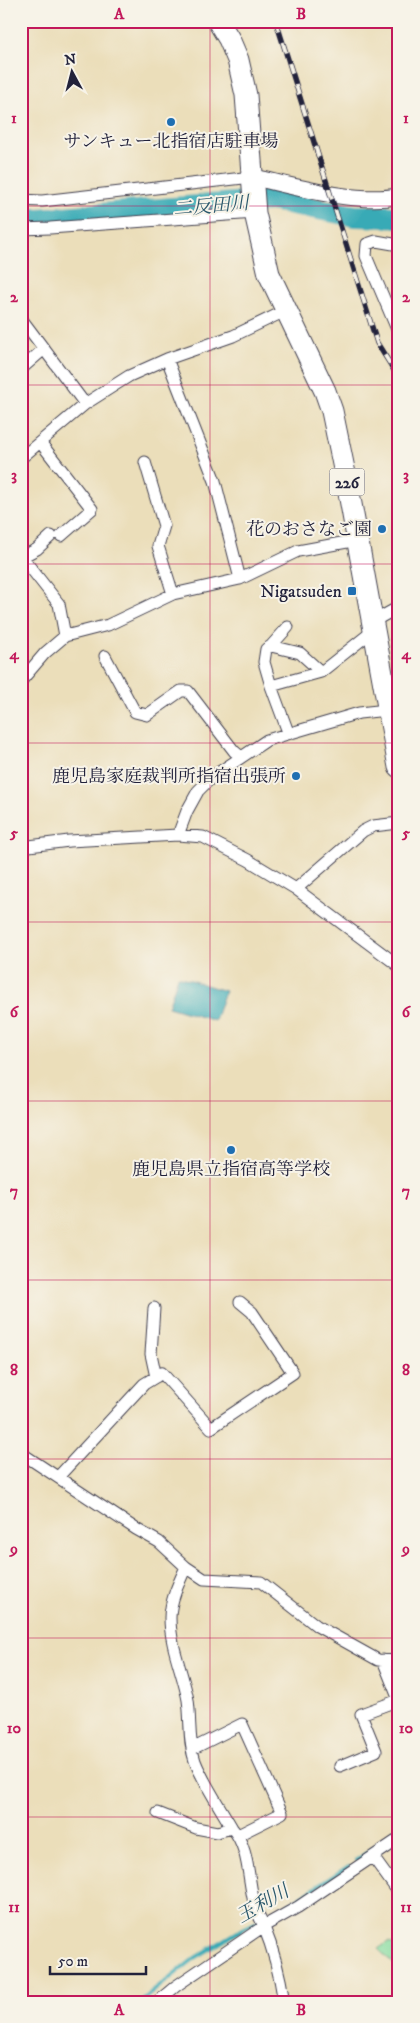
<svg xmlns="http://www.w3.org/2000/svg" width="420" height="2023" font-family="'IM FELL DW Pica','Noto Serif JP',serif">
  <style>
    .green { fill: #85dc9f; stroke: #547f6d }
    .water { fill: #39aab6; stroke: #2e6678 }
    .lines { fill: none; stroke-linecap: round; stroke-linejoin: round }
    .stream { stroke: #39aab6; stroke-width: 4 }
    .river { stroke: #39aab6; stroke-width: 22 }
    .street-casing { stroke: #403e4e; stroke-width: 13 }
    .secondary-casing { stroke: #403e4e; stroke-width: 18 }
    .highway-casing { stroke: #403e4e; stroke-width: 23 }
    .street { stroke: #fff; stroke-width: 11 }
    .secondary { stroke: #fff; stroke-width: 16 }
    .highway { stroke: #fff; stroke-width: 21 }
    .rail-casing { stroke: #22223b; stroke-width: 5.5 }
    .rail { stroke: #f7f3e8; stroke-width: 4; stroke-dasharray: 11; stroke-linecap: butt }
    .grid { fill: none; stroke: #c2185b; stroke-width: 1; stroke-opacity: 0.55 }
    .poi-dot { fill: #1f6fb2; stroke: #f7f3e8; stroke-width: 2 }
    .labels { text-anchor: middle; stroke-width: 4; stroke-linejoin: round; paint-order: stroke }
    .shield { fill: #f7f3e8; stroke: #62616f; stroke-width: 1 }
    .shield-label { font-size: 16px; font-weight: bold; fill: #22223b }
    .poi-label { font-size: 18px; fill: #22223b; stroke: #f7f3e8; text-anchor: end }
    .water-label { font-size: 19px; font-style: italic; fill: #2b586c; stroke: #f7f3e8 }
    .neatline { fill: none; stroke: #c2185b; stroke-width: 2 }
    .grid-label { font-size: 16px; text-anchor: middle; font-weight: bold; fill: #c2185b }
  </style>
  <rect width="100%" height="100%" fill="#f7f3e8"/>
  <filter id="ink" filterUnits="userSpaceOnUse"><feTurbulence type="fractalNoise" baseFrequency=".02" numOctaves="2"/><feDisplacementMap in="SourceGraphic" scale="10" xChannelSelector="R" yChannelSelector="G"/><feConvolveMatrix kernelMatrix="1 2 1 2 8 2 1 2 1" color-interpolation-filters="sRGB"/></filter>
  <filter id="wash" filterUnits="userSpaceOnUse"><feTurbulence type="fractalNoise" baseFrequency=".0096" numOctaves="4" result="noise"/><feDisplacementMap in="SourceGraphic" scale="20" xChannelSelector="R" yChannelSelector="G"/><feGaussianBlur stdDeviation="1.12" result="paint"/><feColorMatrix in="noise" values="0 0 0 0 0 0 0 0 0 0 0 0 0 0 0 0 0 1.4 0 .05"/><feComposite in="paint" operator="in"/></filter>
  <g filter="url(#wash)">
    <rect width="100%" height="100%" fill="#ebdeba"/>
    <path class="green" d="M388 1942 399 1945V1969L378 1949Z"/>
    <path class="water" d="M178 976 225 991 215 1021 168 1007Z"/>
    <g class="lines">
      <path class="stream" d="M357 1860 399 1830
        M140 2002 195 1958 241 1930 289 1905 349 1866"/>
      <path class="river" d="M21 218 39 219 271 200 355 216 399 217"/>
    </g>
  </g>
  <g filter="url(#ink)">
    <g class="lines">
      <defs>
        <path id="street" d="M21 200 42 201 252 177
          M21 229 50 228 255 213
          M399 245 376 241 367 244 366 256 399 334
          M23 321 44 349
          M167 359 215 481 240 579
          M21 369 44 349 85 404
          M40 442 92 509 61 536
          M21 458 85 404 129 376 167 359 233 336 287 310
          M145 462 164 526 158 546 173 594
          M51 536 37 549 22 557 59 604 65 636
          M372 622 399 607
          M271 646 288 627
          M105 656 135 712 147 715 181 691H188L234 751 241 757
          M21 681 45 653 65 636 108 625 173 594 240 579 298 551 358 540
          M271 686 264 662 266 649 271 646 300 653 321 672
          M288 732 271 686 321 672 374 630
          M178 835 187 811 198 791 212 777 267 740 359 713 387 710
          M21 847 69 841 178 835 203 837 248 860 296 889 399 966
          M296 889 363 831 373 826 399 823
          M154 1308 151 1354 156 1377
          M21 1453 136 1529 159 1542 186 1567 204 1579 261 1582 317 1626 378 1660 399 1661
          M58 1477 144 1384 162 1373 211 1428 293 1373 252 1312 240 1302
          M186 1567C179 1582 170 1601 170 1618 170 1646 183 1673 188 1700 191 1721 188 1741 195 1761 202 1780 221 1809 232 1828 251 1850 247 1883 256 1909 258 1915 262 1921 264 1927 274 1951 280 1976 284 2002
          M192 1749 242 1724 282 1813 238 1835
          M340 1766 376 1751 361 1714 399 1700 383 1660
          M158 1813 196 1828 217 1832 232 1828
          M373 1857 399 1893
          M157 2002 176 1986 264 1926 298 1907 399 1839"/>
        <path id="secondary" d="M252 177C294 186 356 205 399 196"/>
        <path id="highway" d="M218 21 229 39 238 60 246 95 255 213 269 274 325 391 332 411 349 493 399 767"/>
      </defs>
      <use href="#street" class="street-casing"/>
      <use href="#secondary" class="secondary-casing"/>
      <use href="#highway" class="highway-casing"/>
      <use href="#street" class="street"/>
      <use href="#secondary" class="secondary"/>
      <use href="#highway" class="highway"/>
      <defs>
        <path id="rail" d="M276 21 377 343 399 378"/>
      </defs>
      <use href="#rail" class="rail-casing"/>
      <use href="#rail" class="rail"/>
    </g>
  </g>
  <path class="grid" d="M210 21V2002M21 206H399M21 385H399M21 564H399M21 743H399M21 922H399M21 1101H399M21 1280H399M21 1459H399M21 1638H399M21 1817H399"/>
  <g class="poi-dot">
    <circle cx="171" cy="122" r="5"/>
    <circle cx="382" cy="529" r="5"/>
    <rect x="347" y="586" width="10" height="10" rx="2.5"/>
    <circle cx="296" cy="776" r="5"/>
    <circle cx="231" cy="1150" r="5"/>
  </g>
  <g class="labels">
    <rect class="shield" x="329.5" y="468.5" width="35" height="27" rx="4"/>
    <g class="shield-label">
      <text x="347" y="488">226</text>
    </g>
    <g class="poi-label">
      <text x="171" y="147" text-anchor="middle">サンキュー北指宿店駐車場</text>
      <text x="372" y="535">花のおさなご園</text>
      <text x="342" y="597">Nigatsuden</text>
      <text x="286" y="782">鹿児島家庭裁判所指宿出張所</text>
      <text x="231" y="1175" text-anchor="middle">鹿児島県立指宿高等学校</text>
    </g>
    <g class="water-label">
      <text transform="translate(211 205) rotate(-5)" y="7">二反田川</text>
      <text transform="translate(262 1903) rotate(-30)" y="7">玉利川</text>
    </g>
  </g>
  <rect width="420" height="2023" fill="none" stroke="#f7f3e8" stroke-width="55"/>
  <g transform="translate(72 72) rotate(353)" stroke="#f7f3e8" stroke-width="4" paint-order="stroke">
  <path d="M0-4L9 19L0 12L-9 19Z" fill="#22223b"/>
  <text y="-8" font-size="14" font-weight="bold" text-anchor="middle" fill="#22223b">N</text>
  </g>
  <path d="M50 1966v8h96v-8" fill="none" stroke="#22223b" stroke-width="2.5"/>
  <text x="58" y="1966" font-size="15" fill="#22223b" stroke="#f7f3e8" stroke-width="4" paint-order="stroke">50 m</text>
  <rect x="28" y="28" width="364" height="1968" class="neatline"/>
  <g class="grid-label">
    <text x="119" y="19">A</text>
    <text x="301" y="19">B</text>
    <text x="14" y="123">1</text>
    <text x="406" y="123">1</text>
    <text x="14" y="302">2</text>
    <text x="406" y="302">2</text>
    <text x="14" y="480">3</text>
    <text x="406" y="480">3</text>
    <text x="14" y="659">4</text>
    <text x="406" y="659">4</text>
    <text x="14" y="838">5</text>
    <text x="406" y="838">5</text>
    <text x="14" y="1017">6</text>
    <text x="406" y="1017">6</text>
    <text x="14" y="1196">7</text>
    <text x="406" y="1196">7</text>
    <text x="14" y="1375">8</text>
    <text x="406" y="1375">8</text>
    <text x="14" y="1554">9</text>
    <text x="406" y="1554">9</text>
    <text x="14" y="1733">10</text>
    <text x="406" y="1733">10</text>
    <text x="14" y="1912">11</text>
    <text x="406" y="1912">11</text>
    <text x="119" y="2015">A</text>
    <text x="301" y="2015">B</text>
  </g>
</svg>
